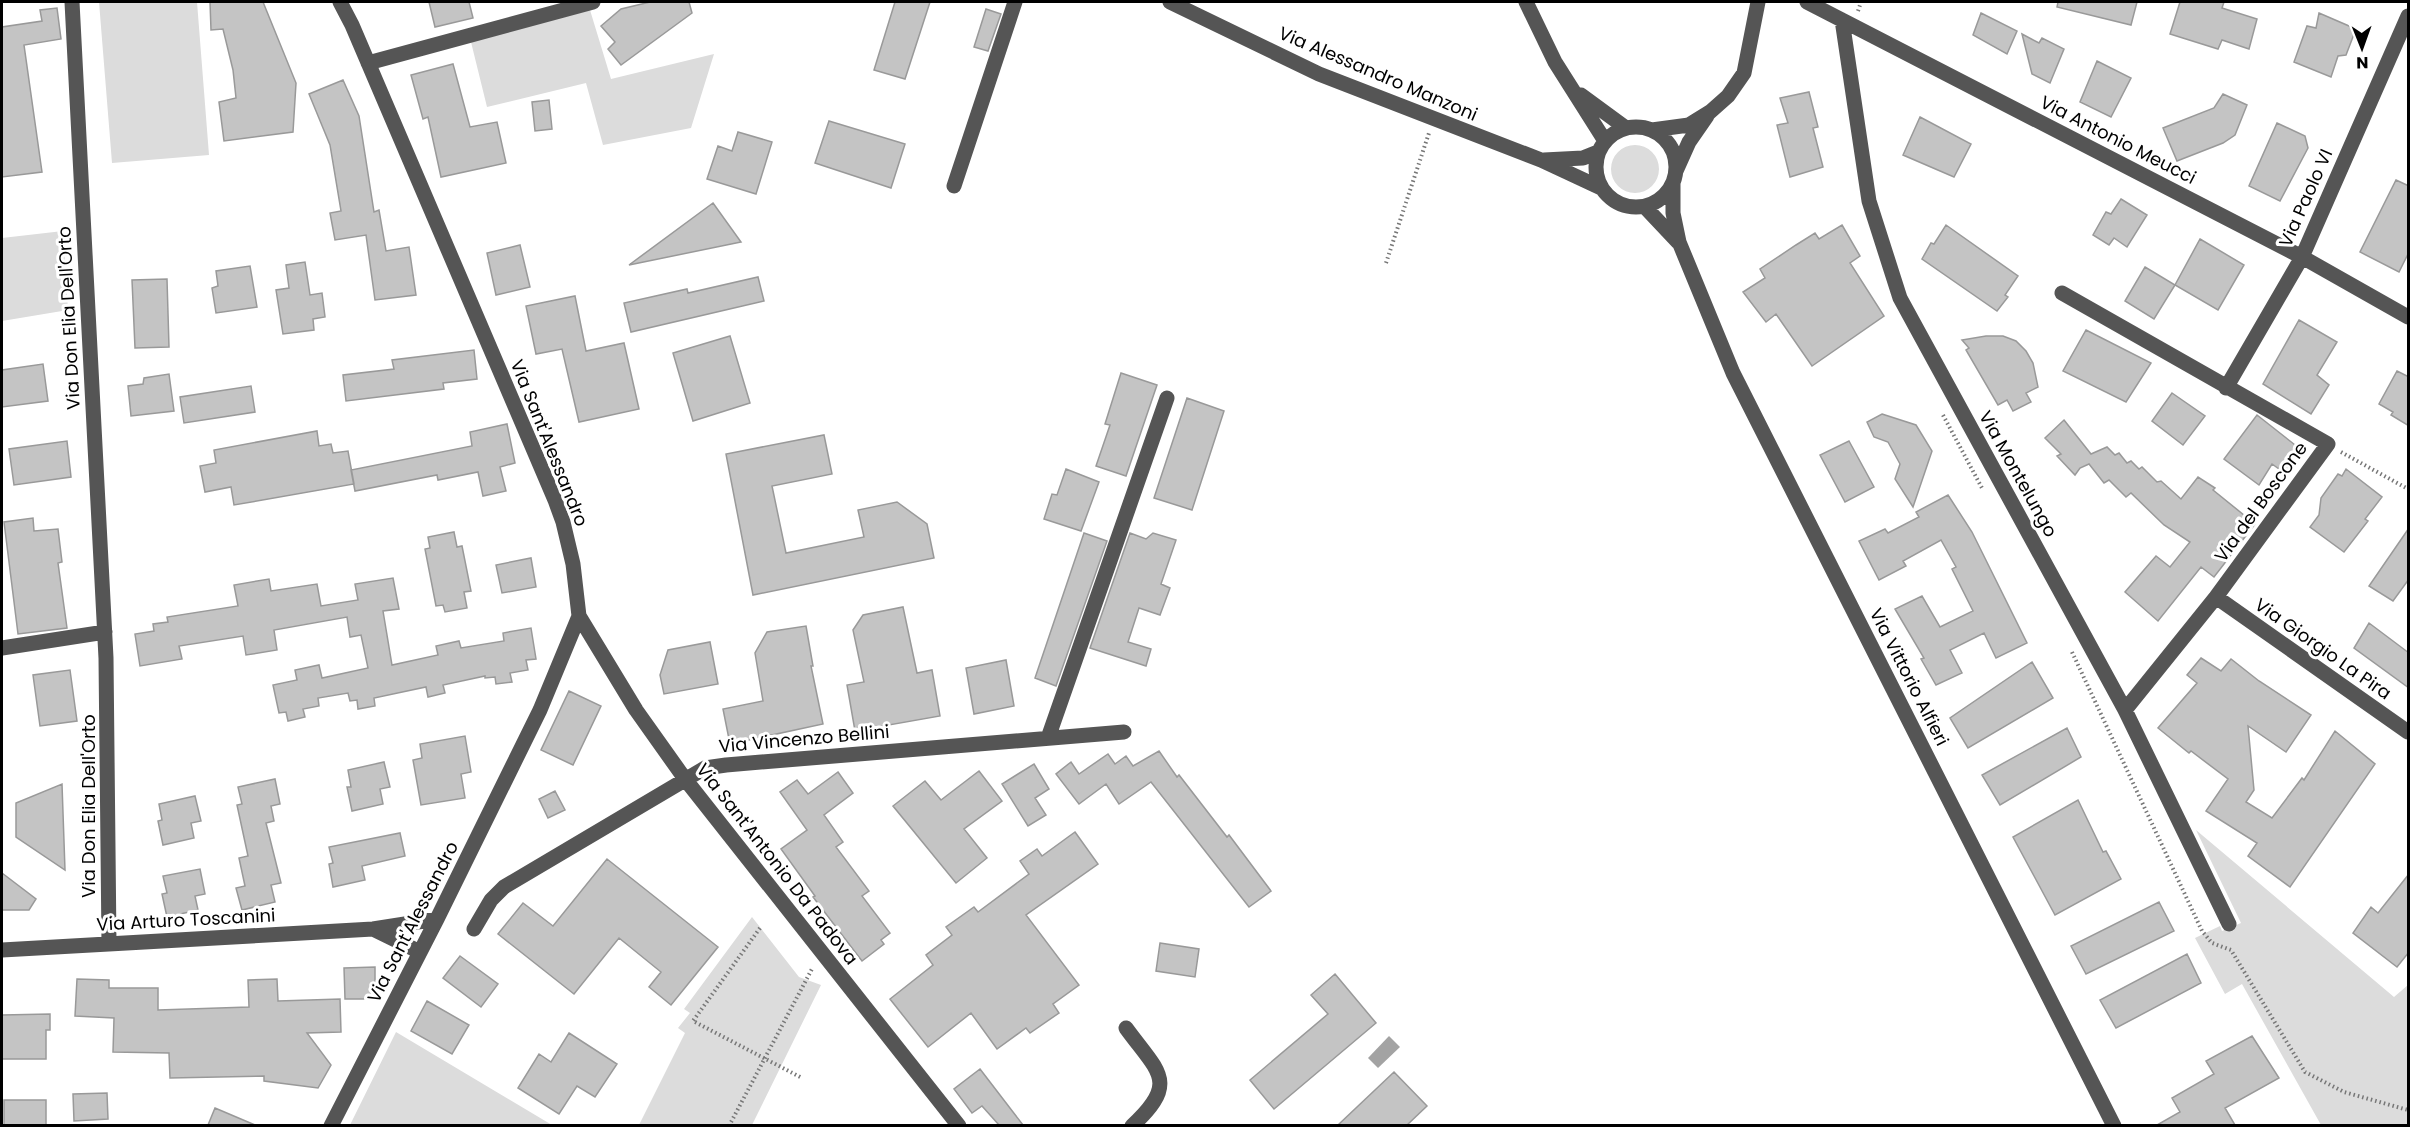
<svg xmlns="http://www.w3.org/2000/svg" width="2410" height="1127" font-family="Poppins,sans-serif">
  <style>
    .green { fill: #dcdcdc }
    .water { fill: #a3a3a3 }
    .building { fill: #c4c4c4; stroke: #999; stroke-width: 1.5 }
    .lines { fill: none; stroke-linecap: round; stroke-linejoin: round }
    .path { stroke: #777; stroke-width: 4; stroke-dasharray: 1.5 3; stroke-linecap: butt }
    .minor { stroke: #555; stroke-width: 15 }
    .labels { text-anchor: middle; stroke-width: 6; stroke-linejoin: round; paint-order: stroke }
    .street-label { font-size: 18px; fill: #000; stroke: #fff }
  </style>
  <rect width="100%" height="100%" fill="#fff"/>
  <path class="green" d="M99 2H197L209 155 112 163Z
    M590 10 611 79 714 54 691 128 603 145 586 83 487 107 471 42Z
    M1611 169a24 24 0 1 1 48 0a24 24 0 1 1-48 0Z
    M63 231 68 310 2 321V238Z
    M2196 830 2394 997 2408 985V1125H2321L2242 984 2225 994 2195 938 2220 926 2222 931 2241 923Z
    M752 917 799 977 821 985 752 1125H639L685 1033 678 1028 690 1013 684 1009Z
    M396 1032 552 1125H350Z"/>
  <path class="water" d="M1389 1036 1400 1047 1378 1068 1368 1058Z"/>
  <path class="building" d="M210 2H263L296 83 293 132 224 141 219 102 236 98 233 70 223 29 211 30Z
    M429 2H469L473 18 435 27Z
    M650 2H689L692 13 621 65 608 49 615 42 601 26 621 9Z
    M895 2H930L905 79 874 70Z
    M2058 2H2137L2131 25 2057 7Z
    M2180 2H2224L2222 8 2257 19 2249 49 2222 40 2218 49 2170 34Z
    M57 8 61 39 24 45 42 172 2 177V27L42 21 40 10Z
    M986 9 1001 14 988 51 974 47Z
    M1981 13 2017 31 2007 54 1973 35Z
    M2319 13 2356 29 2346 55 2338 56 2331 77 2294 62 2307 26 2316 28Z
    M2022 34 2039 43 2042 38 2064 49 2050 83 2032 74Z
    M2097 61 2131 78 2111 117 2080 102Z
    M453 64 470 127 497 122 506 163 441 177 428 117 423 119 411 75Z
    M343 80 359 116 374 212 379 210 386 251 409 247 416 295 375 300 366 235 335 240 330 213 341 211 330 145 309 94Z
    M1809 92 1818 127 1813 128 1823 167 1790 177 1777 125 1788 123 1780 98Z
    M2223 94 2247 105 2235 135 2223 143 2177 161 2163 128 2214 108Z
    M549 100 552 129 535 131 532 102Z
    M1920 117 1971 144 1954 177 1903 155Z
    M829 121 905 144 891 188 815 163Z
    M2277 123 2305 136 2308 148 2280 201 2249 186Z
    M738 132 772 142 756 194 707 179 718 146 732 151Z
    M2396 180 2409 186V252L2399 272 2360 252Z
    M2121 199 2147 215 2127 247 2114 238 2109 245 2093 235 2106 212 2111 214Z
    M713 203 741 242 629 265Z
    M1842 225 1860 256 1850 263 1884 316 1812 366 1776 314 1766 322 1743 292 1765 278 1760 269 1796 245 1815 233 1819 239Z
    M1946 225 2018 276 2005 295 2008 297 1997 311 1922 259 1931 243 1934 244Z
    M2200 239 2244 265 2218 310 2175 285Z
    M520 245 530 287 496 295 487 253Z
    M305 262 310 295 322 293 325 317 313 319 314 330 283 334 276 290 289 288 286 265Z
    M250 266 257 307 216 313 212 288 218 286 216 271Z
    M2145 267 2175 285 2154 319 2125 301Z
    M758 277 764 301 631 332 624 303 687 289 688 293Z
    M167 279 169 347 135 348 132 280Z
    M575 296 586 351 624 343 639 409 579 422 562 349 536 354 526 306Z
    M2299 320 2337 342 2317 375 2329 385 2311 414 2263 384Z
    M2086 330 2151 363 2126 402 2063 371Z
    M730 336 750 403 693 421 673 353Z
    M1986 336H2003L2016 341 2026 351 2033 363 2038 387 2026 393 2031 402 2013 411 2007 400 1998 405 1966 350 1969 348 1962 340Z
    M474 350 477 379 443 383 444 389 346 401 343 375 394 369 392 360Z
    M43 364 48 401 2 407V370Z
    M2397 371 2409 377V426L2391 415 2393 412 2379 404Z
    M1121 373 1157 385 1126 476 1096 466 1110 425 1105 424Z
    M169 374 174 411 131 416 128 386 143 384 144 378Z
    M251 386 255 412 184 423 180 397Z
    M2172 393 2205 416 2183 445 2152 421Z
    M1187 398 1224 411 1192 510 1154 498Z
    M1882 414 1916 425 1932 451 1913 507 1895 479 1900 464 1888 442 1874 437 1867 422Z
    M2257 415 2304 452 2286 474 2272 464 2259 485 2224 459Z
    M2064 420 2091 454 2107 447 2115 455 2119 453 2127 463 2131 461 2139 469 2142 467 2157 482 2161 481 2181 499 2198 477 2215 488 2213 490 2255 524 2214 577 2201 567 2158 621 2125 592 2156 556 2170 567 2190 542 2164 525 2131 493 2126 497 2109 480 2104 483 2089 464 2080 468 2075 475 2057 456 2061 454 2045 438Z
    M507 424 515 463 500 467 506 491 483 496 478 472 438 480 437 475 355 491 351 470 472 446 470 432Z
    M317 431 319 446 331 444 333 453 348 451 354 484 234 505 231 487 205 492 200 466 216 463 214 450Z
    M824 435 832 474 772 486 786 553 864 537 858 510 897 502 927 524 934 558 753 595 726 454Z
    M67 441 71 477 14 485 9 449Z
    M1849 441 1874 487 1845 502 1820 455Z
    M1066 469 1099 482 1081 531 1044 519 1052 494 1057 495Z
    M2346 469 2382 497 2365 519 2368 521 2344 552 2310 527 2319 515 2321 498 2338 474 2342 476Z
    M1948 495 1972 532 2027 643 1996 658 1984 633 1950 650 1962 673 1936 685 1921 659 1924 658 1895 609 1922 596 1940 627 1973 611 1952 569 1956 567 1941 540 1903 561 1906 566 1879 580 1859 541 1885 529 1888 533 1919 517 1916 512Z
    M33 518 34 531 58 529 62 562 58 563 67 628 18 634 4 522Z
    M2409 528V579L2393 601 2369 586Z
    M454 532 457 547 462 546 471 591 464 592 467 608 445 612 443 605 436 606 425 549 430 548 428 537Z
    M1084 533 1107 541 1056 686 1035 678Z
    M1130 533 1146 539 1153 533 1176 540 1161 584 1170 588 1160 615 1139 608 1128 642 1151 649 1146 666 1090 648Z
    M531 558 536 587 502 593 496 565Z
    M393 578 399 609 383 611 392 665 438 655 436 646 459 641 461 648 504 641 503 633 531 628 536 659 526 660 528 670 510 673 512 682 496 684 495 677 485 678V676L443 685 445 693 428 697 426 687 374 698 375 706 358 709 357 700 350 701 348 693 318 698 319 706 303 709 305 717 288 721 286 712 279 713 273 685 297 680 295 670 319 665 322 678 368 668 361 635 350 637 347 617 274 630 277 650 246 655 243 636 179 646 182 659 140 666 135 634 154 631 153 624 168 622 167 617 238 606 234 585 269 579 271 591 317 584 321 606 358 600 355 584Z
    M903 607 917 673 932 670 940 716 855 731 847 685 864 682 853 630 863 615Z
    M2369 623 2409 653V688L2354 648Z
    M806 626 813 666H811L823 724 730 744 723 709 763 701 755 653 767 632Z
    M710 642 718 684 664 694 660 675 668 650Z
    M2201 658 2221 671 2231 659 2259 681 2311 715 2286 752 2248 726 2254 790 2246 802 2272 818 2302 778 2304 780 2335 731 2375 764 2290 887 2248 856 2257 843 2206 811 2228 779 2191 751 2189 753 2158 728 2197 683 2187 675Z
    M1006 660 1014 706 974 714 966 668Z
    M2032 662 2053 698 1968 748 1950 718Z
    M70 670 77 721 40 726 33 675Z
    M569 691 601 706 573 765 541 750Z
    M2067 728 2081 757 2000 805 1982 775Z
    M465 736 471 772 461 774 465 798 421 805 413 760 422 758 420 744Z
    M1159 751 1177 777 1179 775 1227 837 1229 835 1271 891 1249 907 1151 782 1119 804 1106 784 1079 804 1056 774 1071 762 1079 774 1108 754 1115 764 1126 756 1133 766Z
    M384 762 390 787 380 789 383 804 352 811 347 787H351L348 770Z
    M1034 764 1049 789 1035 798 1046 815 1028 826 1002 784Z
    M979 771 1002 801 964 829 987 858 956 883 893 806 925 781 941 800Z
    M838 772 853 793 824 815 843 842 836 847 869 891 862 896 890 933 881 940 884 944 862 961 813 897 815 896 781 849 807 830 780 792 797 780 808 794Z
    M275 779 280 804 271 806 274 821 266 823 281 883 271 885 275 902 242 910 236 888 245 886 239 858 248 856 237 805 242 804 238 787Z
    M62 784 65 870 16 837V803Z
    M555 791 565 810 548 818 539 799Z
    M195 796 201 821 191 823 194 838 163 845 158 821 162 820 159 804Z
    M2078 800 2103 852 2106 851 2121 879 2055 915 2013 837Z
    M1075 832 1098 864 1026 915 1079 985 1053 1004 1059 1013 1030 1033 1026 1028 997 1049 971 1013 928 1047 890 999 933 965 926 955 952 935 946 927 974 907 978 912 1029 874 1020 861 1037 849 1042 856Z
    M400 833 405 856 362 866 365 880 333 887 329 864 333 863 329 847Z
    M607 859 718 947 671 1005 649 987 661 972 619 938 574 994 498 934 523 903 553 926Z
    M200 869 205 894 195 896 198 910 167 917 162 894 167 893 163 876Z
    M2 873 36 899 29 910H2Z
    M2409 874V952L2397 967 2353 933 2371 907 2378 913Z
    M2159 902 2174 931 2086 974 2071 946Z
    M1160 943 1199 949 1195 977 1156 971Z
    M2187 954 2201 983 2116 1028 2100 1000Z
    M460 956 498 984 481 1007 443 978Z
    M375 967V999H345L344 968Z
    M1335 974 1376 1023 1274 1109 1250 1080 1328 1014 1311 995Z
    M77 979 109 980V988H158V1010L249 1007 248 980 277 979 278 1001 340 999 341 1032 307 1033 331 1065 318 1088 264 1081V1076L170 1078 169 1053 113 1052 114 1018 75 1016Z
    M427 1001 469 1025 452 1054 411 1031Z
    M50 1014V1030H46V1059H2V1015Z
    M569 1033 617 1064 595 1097 577 1086 559 1114 518 1088 539 1054 551 1062Z
    M2252 1036 2279 1078 2225 1108 2235 1125H2157L2180 1112 2172 1098 2214 1074 2206 1061Z
    M980 1069 1023 1125H999L982 1106 972 1113 954 1089Z
    M1394 1072 1427 1106 1407 1125H1338Z
    M107 1093 108 1119 74 1121 73 1094Z
    M4 1100H46V1125H4Z
    M215 1108 255 1125H208Z"/>
  <g class="lines">
    <path class="path" d="M1858 11 1861 2
      M1386 263 1429 133
      M1943 415 1983 490
      M2341 452 2408 489
      M2072 652 2202 931 2212 943 2231 950 2305 1072 2344 1092 2408 1110
      M760 928 693 1021 802 1078
      M729 1126 813 967"/>
    <path class="minor" d="M72 2 106 658 109 944
      M1170 2 1319 74 1541 160 1601 188
      M1526 2 1555 62 1605 141
      M1807 2 2302 257 2408 317
      M1842 20 1869 201 1900 298 2125 710 2229 924
      M368 63 593 2
      M1581 95 1626 128
      M1596 167a40 40 0 1 1 80 0a40 40 0 1 1-80 0Z
      M1652 130 1689 125 1710 112 1728 96 1744 73 1758 2
      M1544 160 1583 158 1598 152
      M1676 171 1689 142 1707 116
      M1673 183V213L1679 242 1733 373 2114 1126
      M954 186 1015 2
      M1645 207 1678 242
      M2062 293 2328 444 2216 597 2125 710
      M2226 388 2302 257 2408 16
      M2216 597 2408 732
      M579 616 636 710 685 779 959 1126
      M2 648 105 632
      M1048 738 1167 398
      M373 929 420 952
      M474 929 491 900 504 887 705 768 726 765 1124 732
      M2 950 373 929 437 919
      M1126 1028C1158 1072 1180 1082 1132 1126
      M331 1126 437 919 540 710 579 616 573 564 563 522 555 500 352 25 340 2"/>
  </g>
  <g class="labels">
    <g class="street-label">
      <text transform="translate(1378 74) rotate(23)" y="6">Via Alessandro Manzoni</text>
      <text transform="translate(2118 140) rotate(27)" y="6">Via Antonio Meucci</text>
      <text transform="translate(2306 198) rotate(-66)" y="6">Via Paolo VI</text>
      <text transform="translate(69 318) rotate(-93)" y="6">Via Don Elia Dell'Orto</text>
      <text transform="translate(549 443) rotate(68)" y="6">Via Sant'Alessandro</text>
      <text transform="translate(2018 474) rotate(61)" y="6">Via Montelungo</text>
      <text transform="translate(2261 502) rotate(-54)" y="6">Via del Boscone</text>
      <text transform="translate(2323 649) rotate(35)" y="6">Via Giorgio La Pira</text>
      <text transform="translate(1909 677) rotate(63)" y="6">Via Vittorio Alfieri</text>
      <text transform="translate(804 739) rotate(-5)" y="6">Via Vincenzo Bellini</text>
      <text transform="translate(89 806) rotate(-90)" y="6">Via Don Elia Dell'Orto</text>
      <text transform="translate(777 864) rotate(52)" y="6">Via Sant'Antonio Da Padova</text>
      <text transform="translate(186 920) rotate(-3)" y="6">Via Arturo Toscanini</text>
      <text transform="translate(413 922) rotate(-63)" y="6">Via Sant'Alessandro</text>
    </g>
  </g>
  <rect width="2410" height="1127" fill="none" stroke="#000000" stroke-width="6"/>
  <g transform="translate(2362 48) rotate(179)" stroke="#ffffff" stroke-width="4.5" paint-order="stroke">
  <path d="M0-4.5L10 22L0 15L-10 22Z" fill="#000000"/>
  <text y="-9" font-size="16" font-weight="bold" text-anchor="middle" fill="#000000">N</text>
  </g>
</svg>
